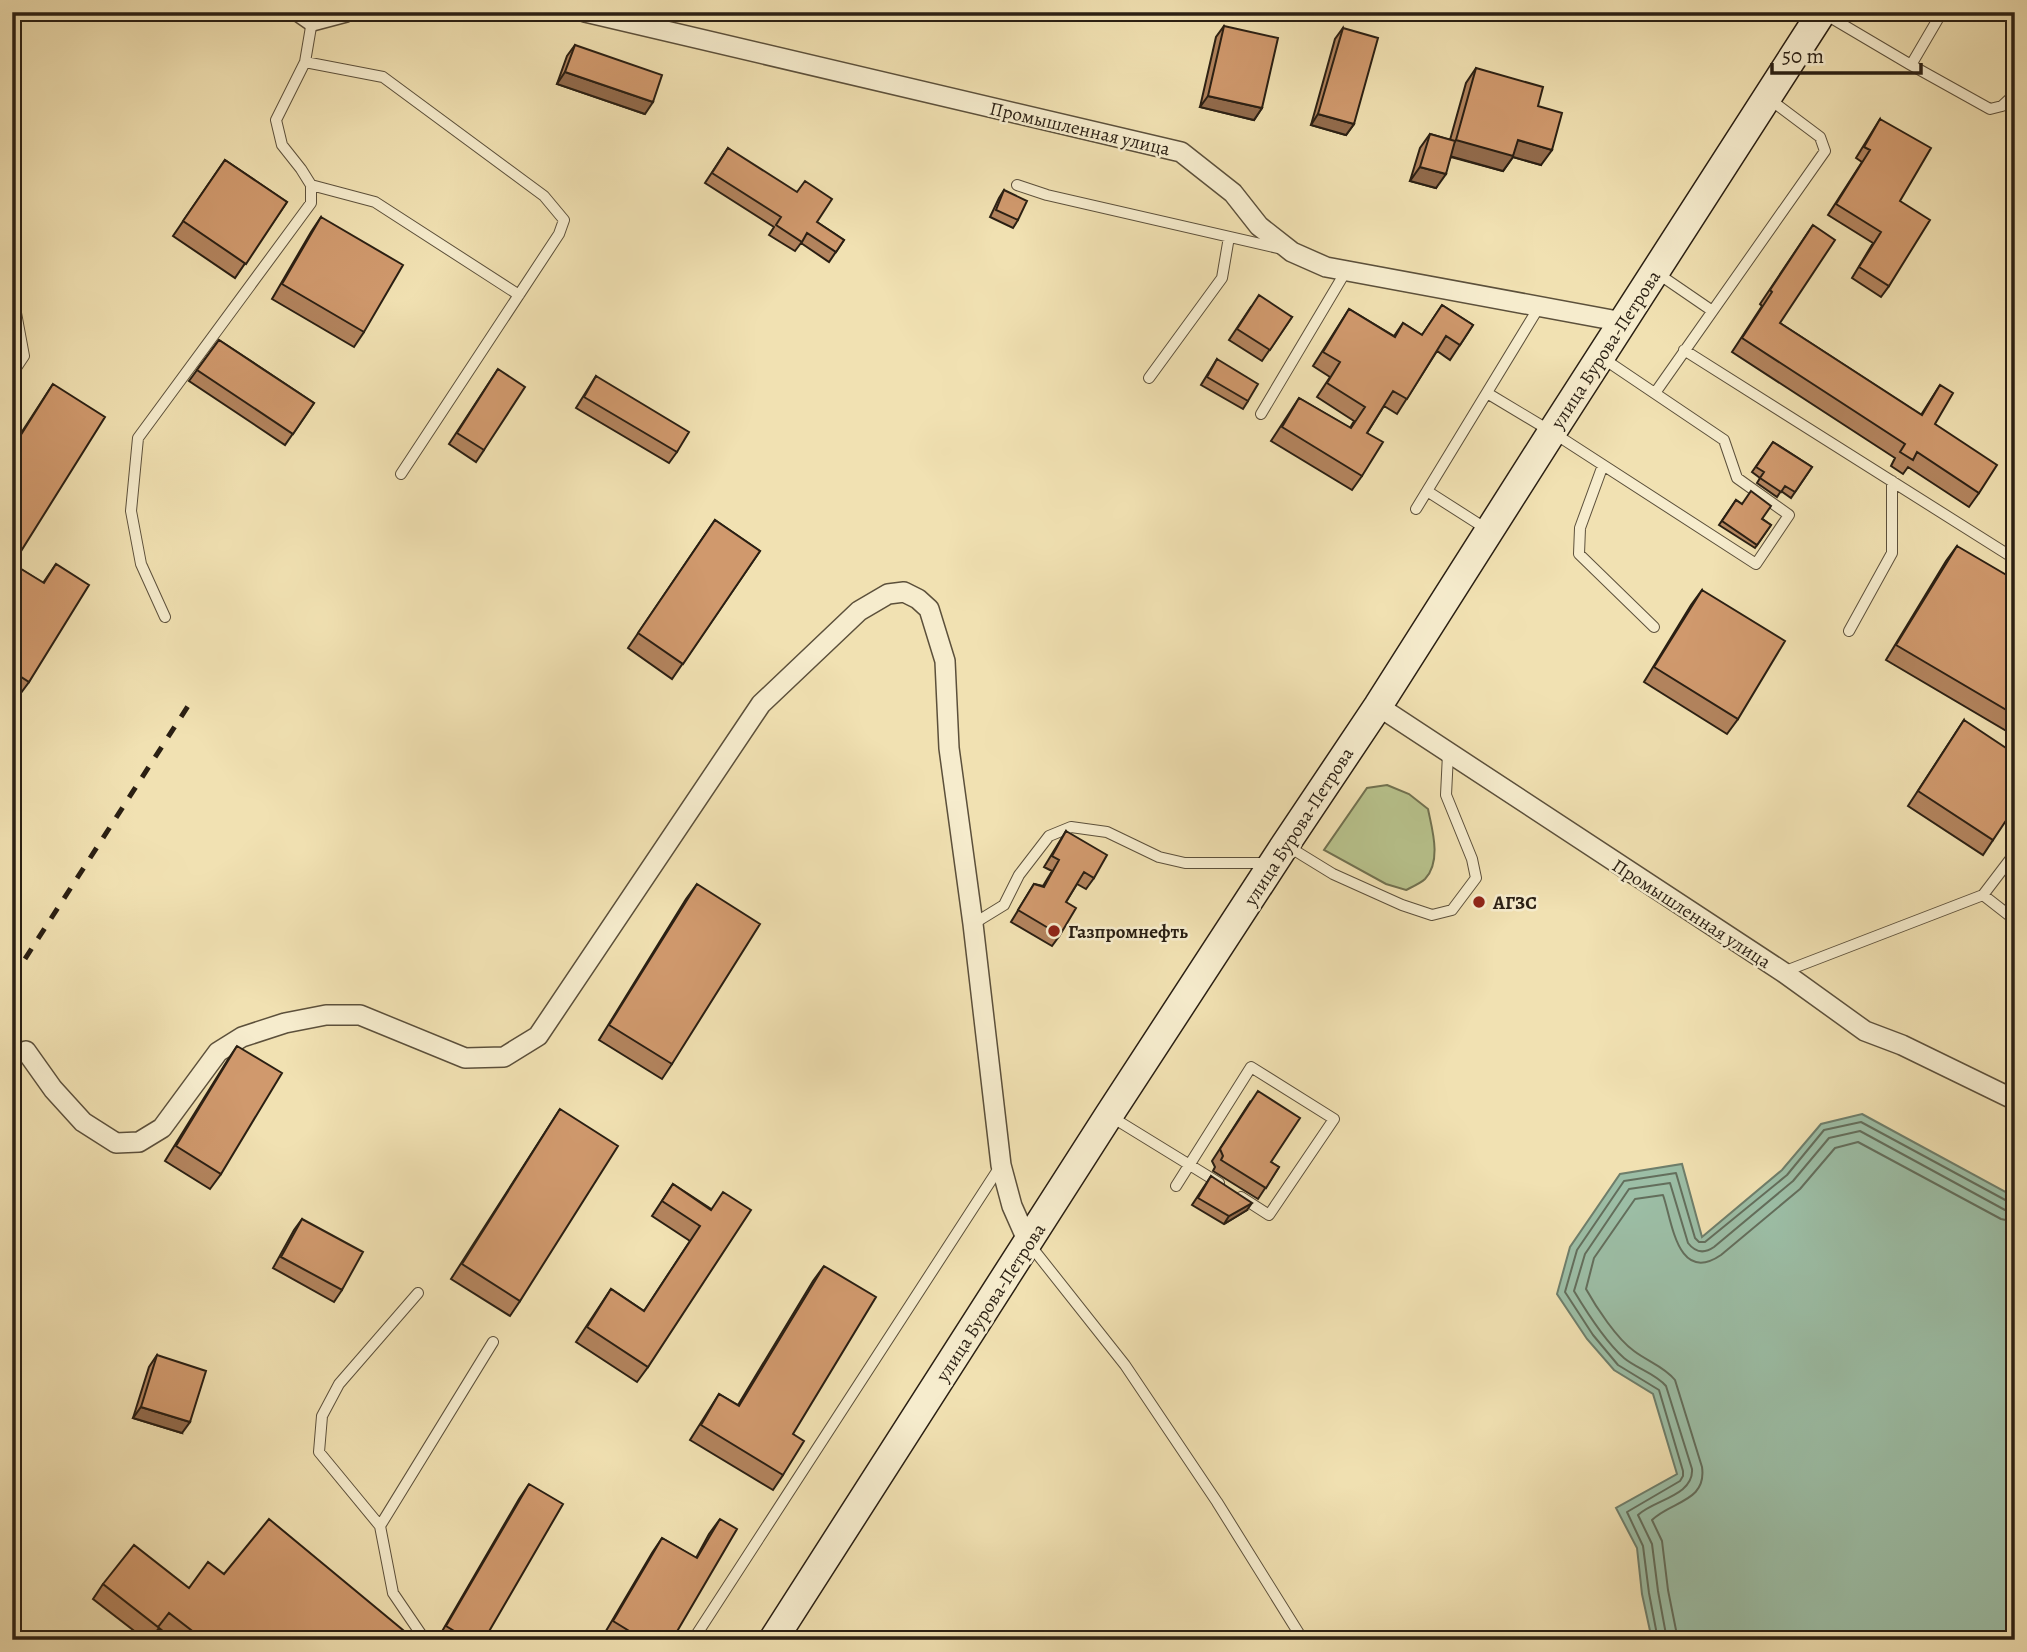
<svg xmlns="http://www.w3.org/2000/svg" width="2027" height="1652" font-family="Alegreya,serif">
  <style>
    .green { fill: #b8c38d; stroke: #717150; stroke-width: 2 }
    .water { fill: #9cbea6; stroke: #6e7e6b; stroke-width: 2 }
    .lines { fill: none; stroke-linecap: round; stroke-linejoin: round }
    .shore { stroke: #636e5c; stroke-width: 2 }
    .lane-casing { stroke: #5c503b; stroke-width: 12 }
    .street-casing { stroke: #5c503b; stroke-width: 22 }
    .secondary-casing { stroke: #2a1f13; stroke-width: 31 }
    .lane { stroke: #f6eccd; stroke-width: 10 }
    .street { stroke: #f6eccd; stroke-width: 19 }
    .secondary { stroke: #f6eccd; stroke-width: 28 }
    .rail { stroke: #2a1f13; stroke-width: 5; stroke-dasharray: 12 12; stroke-linecap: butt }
    .wall { fill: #b3845e; stroke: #2a1f13; stroke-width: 2 }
    .shaded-wall { fill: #926b4c; stroke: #2a1f13; stroke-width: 2 }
    .building { fill: #d0996d; stroke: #2a1f13; stroke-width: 2 }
    .poi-dot { fill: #8f2418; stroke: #f6eccd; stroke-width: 2.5 }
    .labels { text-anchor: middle; stroke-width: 5; stroke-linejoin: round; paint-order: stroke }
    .street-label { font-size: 19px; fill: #2a1f13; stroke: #f6eccd }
    .poi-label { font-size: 19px; font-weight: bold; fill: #2a1f13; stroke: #f6eccd; text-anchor: start }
  </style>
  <rect width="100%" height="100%" fill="#f1e1b2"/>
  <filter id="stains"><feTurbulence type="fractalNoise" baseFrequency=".00286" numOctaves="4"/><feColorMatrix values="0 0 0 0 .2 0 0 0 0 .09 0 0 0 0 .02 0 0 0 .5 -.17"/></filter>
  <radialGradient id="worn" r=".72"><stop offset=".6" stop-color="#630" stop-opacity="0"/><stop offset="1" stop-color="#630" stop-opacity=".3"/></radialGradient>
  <path class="green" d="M1387 785 1409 794 1428 809C1432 829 1442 861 1425 879 1421 883 1412 887 1406 890L1386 884 1324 850 1367 788Z"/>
  <path class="water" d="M1862 1114 2015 1197V1640H1652L1642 1594 1637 1548 1616 1508 1677 1474 1653 1394 1614 1370 1587 1339 1557 1294 1570 1247 1620 1174 1682 1164 1702 1237 1782 1170 1821 1124Z"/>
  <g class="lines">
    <path class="shore" d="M1658 1640 1649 1593 1643 1546 1627 1512 1680 1481 1683 1476V1471L1659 1390 1618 1365 1593 1335 1565 1292 1577 1250 1624 1181 1676 1173 1695 1238 1699 1242H1705L1787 1175 1824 1130 1861 1122 2009 1202 2015 1203
      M1667 1640 1658 1591 1652 1544 1638 1515C1653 1500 1694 1496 1692 1469L1666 1386C1655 1373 1637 1369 1624 1358 1607 1343 1586 1311 1574 1291L1585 1254 1629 1189 1670 1183 1688 1243C1695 1252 1704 1254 1714 1247L1793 1181 1829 1138 1860 1131 2005 1210 2015 1211
      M1678 1640 1668 1590 1662 1541 1652 1520C1671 1501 1707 1502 1702 1467L1675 1380C1665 1367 1647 1361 1634 1351 1617 1339 1596 1307 1586 1289L1594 1258 1635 1199 1663 1195C1672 1220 1677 1285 1721 1255L1800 1189 1835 1148 1858 1142 2001 1219 2015 1222"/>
    <defs>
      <path id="lane" d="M1823 13 1911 65 1942 12
        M305 62 383 77 544 196 564 220 559 234 401 474
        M1911 65 1990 109 2002 106 2015 94
        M311 185 375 202 519 295
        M1017 185 1047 195 1282 249
        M1657 273 1711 310
        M12 306 16 313 24 356 12 374
        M1684 350 2015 559
        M1149 378 1222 278 1229 237
        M1487 393 1552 432 1756 564 1789 515 1737 478 1724 440 1601 357
        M1655 393 1825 151 1820 137 1768 98
        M1261 414 1346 271
        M1603 465 1580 528 1579 554 1654 627
        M1427 491 1488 530
        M1416 509 1539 307
        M165 617 141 564 131 511 138 438 311 203V185L301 169 282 145 276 120 305 62 312 21
        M1849 631 1892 553V481
        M1289 847 1333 874 1402 905 1432 915 1452 910 1476 878 1472 859 1446 795 1448 754
        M1983 895 2015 853
        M973 924 1004 905 1019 875 1049 836 1071 827 1107 832 1159 857 1185 863H1270
        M1783 972 1983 895 2015 920
        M1110 1116 1219 1183
        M1176 1186 1251 1067 1334 1119 1269 1215 1241 1197
        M1030 1245 1125 1365 1217 1502 1303 1640
        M418 1293 339 1384 322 1416 319 1452 380 1526 393 1593 425 1640
        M380 1526 493 1342
        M693 1640 1001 1165"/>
      <path id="street" d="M299 12 312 21 346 12
        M585 12 1181 152 1233 193 1259 226 1292 252 1326 267 1623 322
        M1378 706 1783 972 1865 1031 1902 1045 2015 1100
        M26 1051 53 1089 83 1122 116 1143 139 1142 162 1128 218 1052 242 1037 285 1023 326 1015H360L465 1058 504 1057 538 1036 761 704 859 611 888 594 904 592 918 599 929 609 945 661 949 748 973 924 1001 1165 1012 1206 1028 1242"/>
      <path id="secondary" d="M773 1640 1109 1115 1285 845 1378 706 1552 432 1822 12"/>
    </defs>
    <use href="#lane" class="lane-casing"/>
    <use href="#street" class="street-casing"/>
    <use href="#secondary" class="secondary-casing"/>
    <use href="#lane" class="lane"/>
    <use href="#street" class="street"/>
    <use href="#secondary" class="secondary"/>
    <path class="rail" d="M12 979 190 703"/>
  </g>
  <path class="wall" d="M1224 26 1262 108 1254 120 1200 107 1216 37Z
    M1343 28 1354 124 1346 135 1311 125 1335 39Z
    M575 45 645 114 557 84 567 56Z
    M1476 68 1538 106 1541 165 1513 157 1503 171 1451 157 1436 188 1410 181 1420 148 1430 134 1450 140 1466 83Z
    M1880 119 1900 201 1889 286 1881 297 1852 278 1873 243 1828 215 1862 162 1856 158Z
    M728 148 817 222 844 240 829 262 801 243 795 251 769 235 774 227 705 183Z
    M225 160 287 202 235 278 173 236Z
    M1004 190 1018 220 1013 228 990 217 999 198Z
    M321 217 364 332 354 347 272 299 311 232Z
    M1813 225 1780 323 1921 415 1940 385 1935 424 1979 493 1969 507 1908 467 1903 474 1891 466 1895 458 1732 352 1762 306 1760 304Z
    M1442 305 1473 325 1450 360 1437 351 1397 414 1384 406 1367 433 1362 476 1352 490 1271 441 1299 398 1350 428 1354 421 1317 397 1330 377 1313 366 1349 309 1394 336 1403 323 1422 335Z
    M1251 307 1292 317 1262 361 1229 340Z
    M219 340 314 403 285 445 189 381Z
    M1217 359 1248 401 1243 409 1201 385Z
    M498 369 484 450 476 462 449 444Z
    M596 376 677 452 669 463 576 408Z
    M53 384 13 564 43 583 56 564 29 682 18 697 12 693V447Z
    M1773 442 1812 467 1791 498 1781 491 1777 497 1757 483 1760 478 1752 472Z
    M1736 500 1771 525 1755 548 1719 525Z
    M715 520 760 551 672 679 628 648Z
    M1957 546 2010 662 2015 665V736L1886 660 1946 561Z
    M1702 590 1738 719 1727 734 1644 682 1691 605Z
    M1964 720 1993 840 1983 855 1908 806Z
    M1066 831 1094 878 1086 889 1077 884 1066 902 1060 935 1052 946 1011 922 1034 884 1043 886 1052 871 1044 867Z
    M697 884 672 1064 662 1079 599 1040 686 899Z
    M237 1046 221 1174 210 1189 165 1161 227 1061Z
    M1250 1102 1271 1162 1279 1167 1258 1199 1213 1171 1215 1167 1212 1161Z
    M560 1109 520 1301 510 1316 451 1279Z
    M1211 1176 1247 1210 1224 1224 1192 1205Z
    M673 1184 711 1209 648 1367 637 1382 576 1342 611 1289 644 1311 690 1241 652 1216Z
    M302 1219 342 1290 334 1302 273 1268 294 1230Z
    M824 1266 793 1434 783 1475 773 1490 690 1440 719 1394 738 1405 813 1281Z
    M157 1355 182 1433 133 1418 149 1367Z
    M529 1484 484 1640H437L519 1499Z
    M720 1519 672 1640H608L603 1636 652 1553 662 1538 696 1558 709 1534Z
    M224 1574 415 1640H174L159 1628 150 1640H146L93 1599 103 1584 189 1588Z"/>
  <path class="shaded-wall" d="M565 72 653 102 645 114 557 84Z
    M1208 96 1262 108 1254 120 1200 107Z
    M1318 114 1354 124 1346 135 1311 125Z
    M1456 140H1518L1552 150 1541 165 1513 157 1503 171 1446 155Z
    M1420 167 1446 174 1436 188 1410 181Z
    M1252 1203 1247 1210 1224 1224 1229 1216Z
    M141 1407 190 1422 182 1433 133 1418Z"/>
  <path class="building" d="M1224 26 1278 38 1262 108 1208 96Z
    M1343 28 1378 38 1354 124 1318 114Z
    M575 45 662 75 653 102 565 72Z
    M1476 68 1543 87 1538 106 1562 113 1552 150 1518 140 1513 156 1456 140Z
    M1880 119 1931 148 1900 201 1930 220 1889 286 1859 267 1881 232 1836 204 1870 150 1864 147Z
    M1430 134 1455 141 1446 174 1420 167Z
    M728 148 797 192 805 181 832 199 817 222 844 240 836 252 807 233 802 242 776 225 781 217 712 173Z
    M225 160 287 202 246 264 183 221Z
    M1004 190 1027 201 1018 220 996 210Z
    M321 217 403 265 364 332 282 284Z
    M1813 225 1835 240 1780 323 1922 415 1940 385 1953 393 1935 424 1997 465 1979 493 1917 452 1913 460 1900 452 1905 444 1742 338 1772 292 1770 290Z
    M1259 295 1292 317 1270 350 1237 329Z
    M1442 305 1473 325 1460 345 1446 336 1407 399 1393 391 1367 433 1383 442 1362 476 1282 427 1299 398 1351 428 1365 407 1327 383 1340 362 1323 352 1349 309 1395 337 1403 323 1422 335Z
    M219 340 314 403 293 434 197 370Z
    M1217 359 1258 384 1248 401 1207 377Z
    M498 369 525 387 484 450 457 433Z
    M596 376 689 432 677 452 584 397Z
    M53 384 105 417 13 564 44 583 56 564 89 585 29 682 12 671V449Z
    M1773 442 1812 467 1795 492 1785 486 1781 492 1760 478 1764 472 1756 467Z
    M1751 491 1771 506 1762 519 1771 525 1757 545 1722 521 1736 500 1742 504Z
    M715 520 760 551 683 664 638 633Z
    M1957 546 2015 580V653L2010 662 2015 665V715L1896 645Z
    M1702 590 1785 641 1738 719 1654 667Z
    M1964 720 2015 754V807L1993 840 1918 791Z
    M1066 831 1107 855 1094 878 1084 872 1066 902 1076 908 1060 935 1018 910 1034 884 1044 887 1059 860 1052 856Z
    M697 884 760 924 672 1064 609 1025Z
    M237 1046 282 1073 221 1174 176 1146Z
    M12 1086 18 1089 12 1100Z
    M1258 1091 1300 1118 1271 1162 1279 1167 1266 1188 1221 1160 1223 1156 1220 1149Z
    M560 1109 618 1146 520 1301 462 1264Z
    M1211 1176 1252 1203 1229 1216 1198 1198Z
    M673 1184 711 1210 723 1192 751 1210 648 1367 587 1327 611 1289 644 1311 700 1226 662 1201Z
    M302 1219 363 1252 342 1290 281 1257Z
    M824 1266 876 1297 793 1434 804 1441 783 1475 701 1425 719 1394 739 1406Z
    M157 1355 206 1371 190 1422 141 1407Z
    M529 1484 563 1504 484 1640H469L446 1626Z
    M269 1519 415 1640H204L169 1613 158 1627 103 1584 134 1545 189 1588 208 1562 224 1574Z
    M720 1519 737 1529 672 1640H644L613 1621 662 1538 697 1558Z"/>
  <g class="poi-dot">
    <circle cx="1479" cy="902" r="7"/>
    <circle cx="1054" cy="931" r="7"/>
  </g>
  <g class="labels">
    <g class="street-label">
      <text transform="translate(1080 128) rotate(13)" y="7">Промышленная улица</text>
      <text transform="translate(1605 349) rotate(-57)" y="7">улица Бурова-Петрова</text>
      <text transform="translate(1298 826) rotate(-57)" y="7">улица Бурова-Петрова</text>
      <text transform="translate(1692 913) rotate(33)" y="7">Промышленная улица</text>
      <text transform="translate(990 1302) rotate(-57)" y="7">улица Бурова-Петрова</text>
    </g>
    <g class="poi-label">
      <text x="1493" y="909">АГЗС</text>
      <text x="1068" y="938">Газпромнефть</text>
    </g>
  </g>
  <rect width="2027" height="1652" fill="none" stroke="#f1e1b2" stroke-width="42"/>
  <rect x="14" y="14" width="1999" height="1624" fill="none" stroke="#2a1f13" stroke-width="3.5"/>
  <rect x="21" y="21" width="1985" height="1610" fill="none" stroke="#2a1f13" stroke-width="2"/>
  <path d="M1772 63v10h149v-10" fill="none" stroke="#2a1f13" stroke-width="3.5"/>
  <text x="1782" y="63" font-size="21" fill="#2a1f13" stroke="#f6eccd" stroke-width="5" paint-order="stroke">50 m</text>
  <rect width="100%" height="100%" filter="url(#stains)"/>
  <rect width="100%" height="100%" fill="url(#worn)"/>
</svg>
